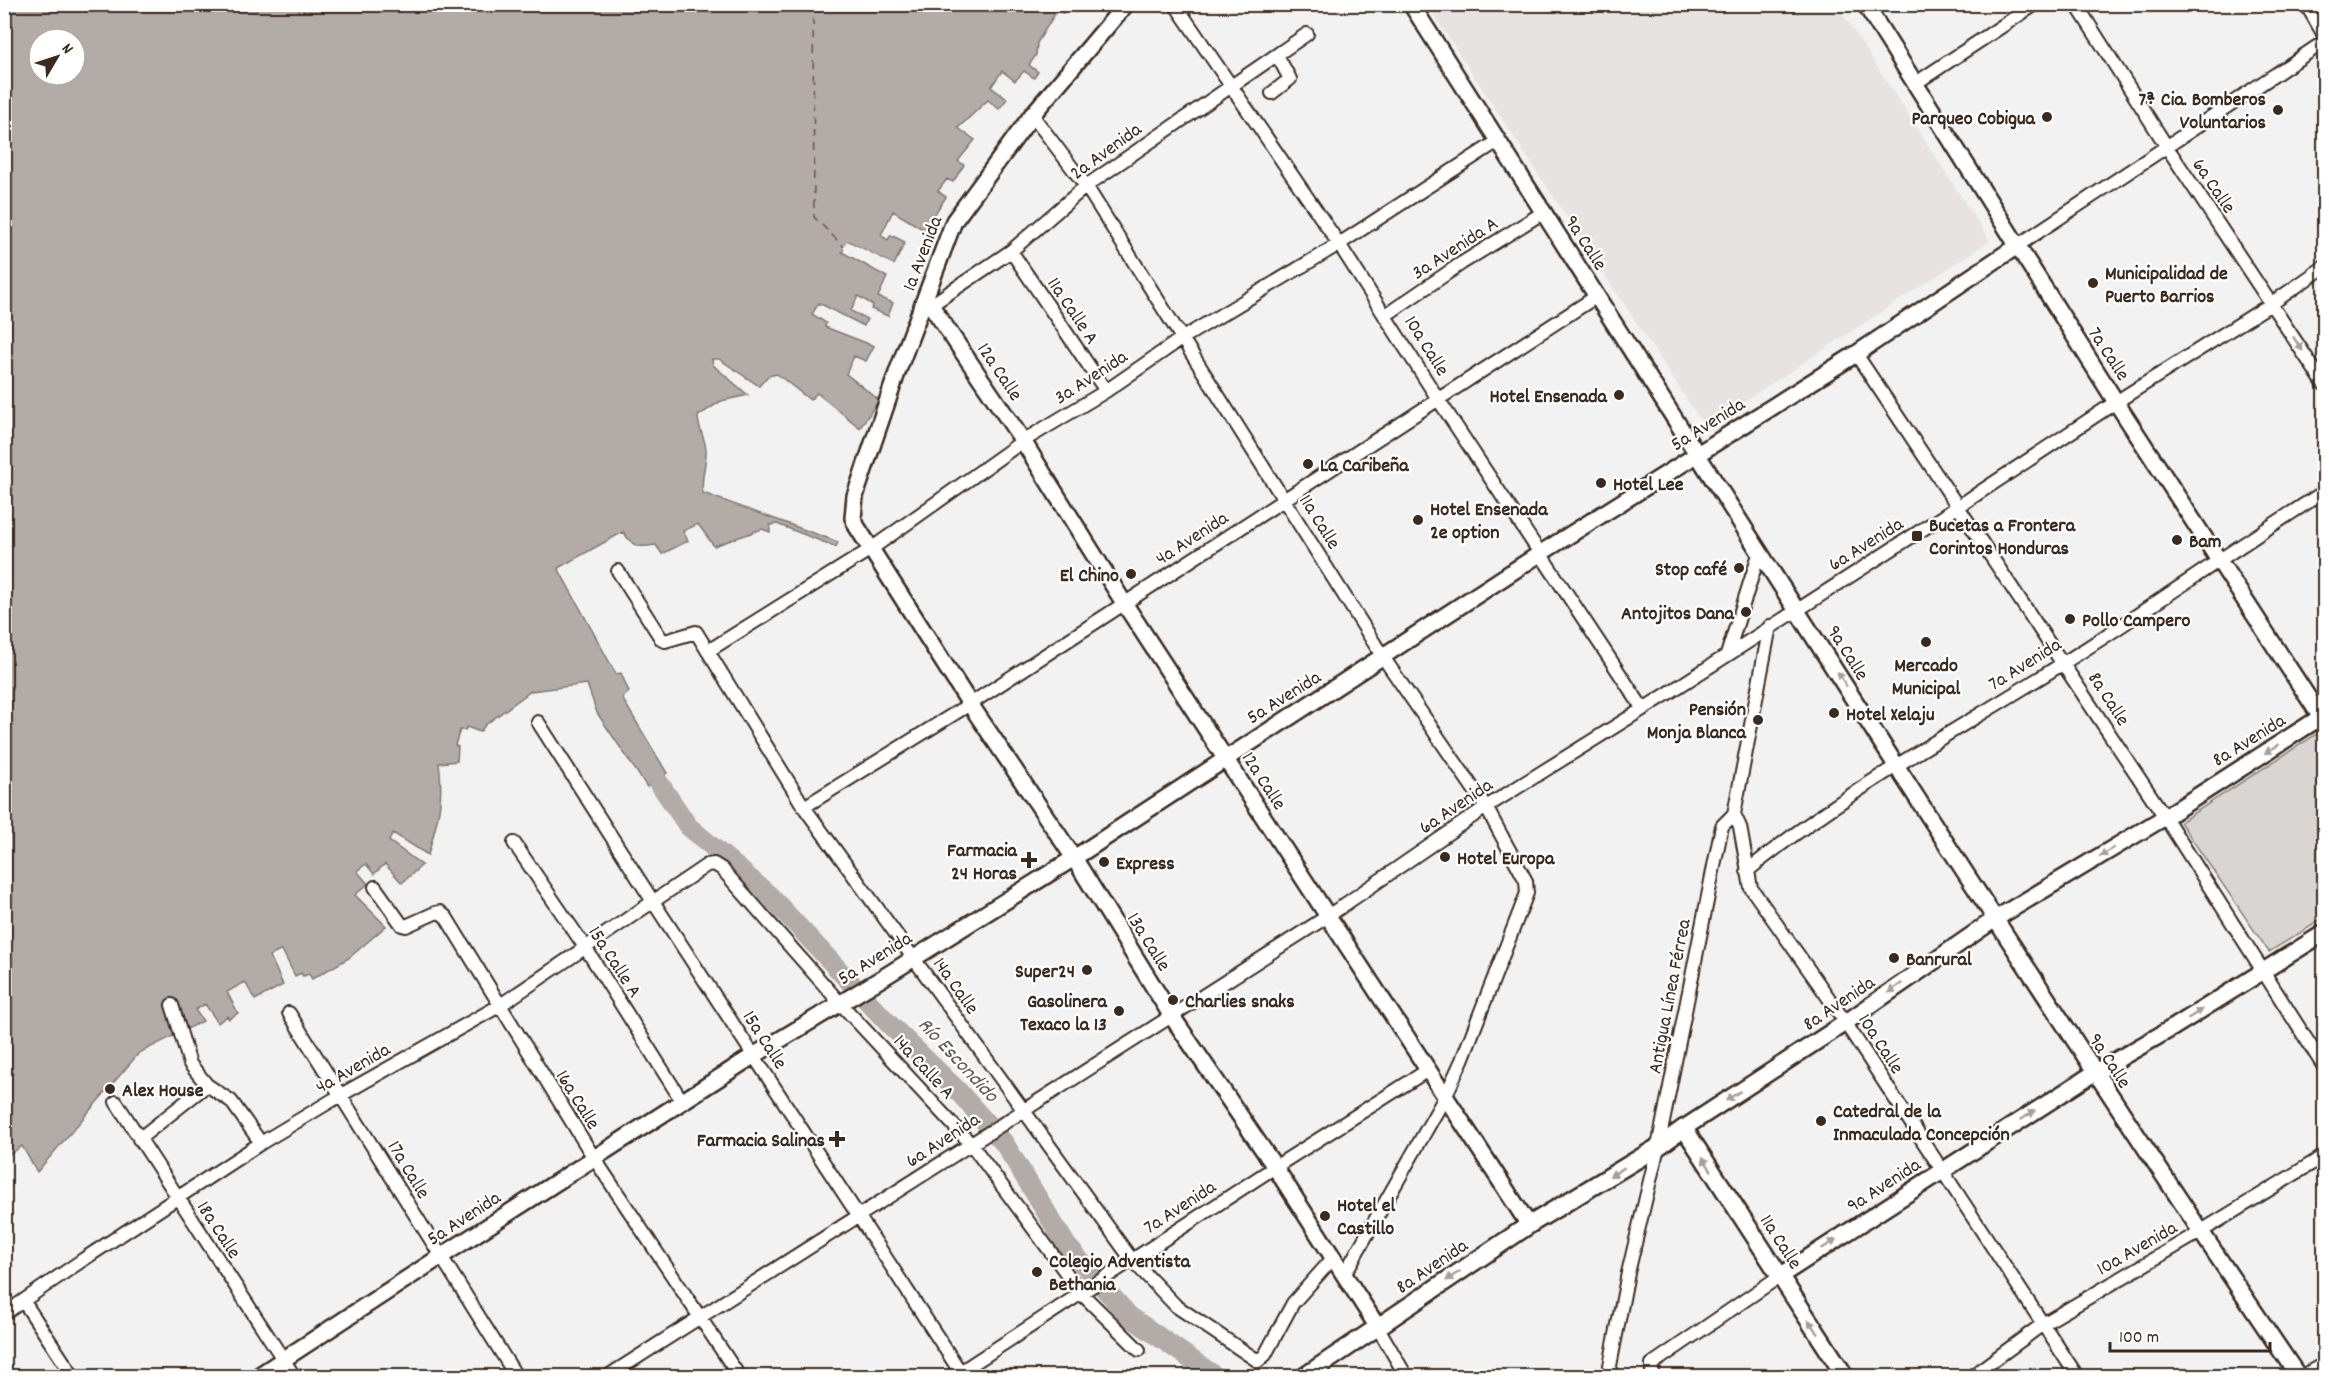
<svg xmlns="http://www.w3.org/2000/svg" width="2329" height="1381" font-family="Dekko,sans-serif">
  <style>
    .built { fill: #e6e3e2 }
    .green { fill: #d8d5d2; stroke: #8a8078; stroke-width: 1.5 }
    .water { fill: #b2aba7; stroke: #827770; stroke-width: 1.5; fill-rule: evenodd }
    .pier { fill: #f3f2f2 }
    .lines { fill: none; stroke-linecap: round; stroke-linejoin: round }
    .river { stroke: #b2aba7; stroke-width: 20 }
    .ferry { stroke: #65574e; stroke-width: 1.5; stroke-dasharray: 8 6; stroke-linecap: butt }
    .minor-casing { stroke: #3b2a1e; stroke-width: 16 }
    .tertiary-casing { stroke: #3b2a1e; stroke-width: 20 }
    .secondary-casing { stroke: #3b2a1e; stroke-width: 21 }
    .minor { stroke: #fff; stroke-width: 12 }
    .tertiary { stroke: #fff; stroke-width: 15 }
    .secondary { stroke: #fff; stroke-width: 16 }
    .oneway { fill: #a79f9a }
    .poi-dot { fill: #3b2a1e; stroke: #fff; stroke-width: 2 }
    .labels { text-anchor: middle; stroke-width: 4.5; stroke-linejoin: round; paint-order: stroke }
    .poi-label { font-size: 20px; font-weight: bold; fill: #3b2a1e; stroke: #fff; text-anchor: start }
    .street-label { font-size: 20px; fill: #3b2a1e; stroke: #fff }
    .water-label { font-size: 21px; font-style: italic; fill: #65574e; stroke: #fff }
  </style>
  <rect width="100%" height="100%" fill="#f3f2f2"/>
  <filter id="ink" filterUnits="userSpaceOnUse"><feTurbulence type="fractalNoise" baseFrequency=".0167" numOctaves="2"/><feDisplacementMap in="SourceGraphic" scale="12" xChannelSelector="R" yChannelSelector="G"/><feConvolveMatrix kernelMatrix="1 2 1 2 8 2 1 2 1" color-interpolation-filters="sRGB"/></filter>
  <g filter="url(#ink)">
    <path class="built" d="M1427 5H1837L1990 241 1705 427Z"/>
    <path class="green" d="M2318 733 2324 742V918L2269 952 2180 822Z"/>
    <path class="water" d="M5 5H1067L1063 13 1057 10 1037 43 1036 55 1029 65 1038 72 1034 78 1024 71 1015 81 1002 71 991 87 1007 99 999 109 988 100 958 128 975 140 958 161 964 165 953 182 947 179 938 191 946 197 924 230 893 211 881 235 888 240 891 235 905 242 894 265 848 241 842 252 887 277 878 297 893 303 888 316 871 309 873 305 858 296 851 311 867 319 864 326 819 303 812 314 826 323 825 327 874 346 866 361 854 356 846 374 879 400 860 428 817 393 810 400 777 374 768 376 759 386 719 359H712L713 365 748 395 721 401 698 416C698 428 705 438 706 449 707 464 700 478 703 493L838 542 836 547 777 524 770 525V532L762 529 714 546 698 524 683 531 688 541 662 554 656 545C636 548 635 548 623 532L558 568 616 674 621 673 629 692 622 698 667 773 647 787 597 713 587 684 531 691 485 725 480 732 467 727 465 730H460L455 745 458 747 457 761 439 763C444 800 438 819 428 855L393 833 389 841 422 865 402 883 385 864 374 874 366 864 357 871 368 884 355 895 386 926 349 958 312 979 309 974 303 976 301 973 295 976 282 950 270 956 283 985 255 1000 245 982 227 992 238 1013 229 1019 227 1016 218 1023 205 1004 195 1010 203 1021 139 1053 37 1172 22 1146 6 1157 5 1154ZM39 39H75V75H39Z"/>
    <path class="pier" d="M847 241 894 265 896 266 893 268 849 245 846 250 843 248Z"/>
    <g class="lines">
      <path class="river" d="M657 780 688 826 769 895 889 1024 957 1090 1004 1143 1067 1246 1129 1316 1215 1376"/>
      <path class="ferry" d="M813 4 814 217 844 247"/>
      <defs>
        <path id="minor" d="M1175 4 1339 244 1438 399 1643 709
          M2076 4 2167 147 2324 384
          M2306 4 2324 35
          M1916 83 2034 5
          M1272 93 1290 79 1277 55
          M1032 115 1086 186 1383 657 1486 807 1526 881 1527 893 1462 1060 1445 1097 1344 1275
          M2017 246 2324 42
          M1011 251 1106 391
          M931 305 1011 251 1086 186 1307 34
          M1386 315 1462 263 1544 212
          M1856 354 2165 817 2324 1067
          M618 571 662 640 665 641 696 632 804 807 1132 1260 1176 1306 1258 1361 1265 1355 1293 1303 1334 1257
          M708 651 871 549 1023 441 1106 391 1181 339 1339 244 1498 141
          M1727 655 1760 551
          M538 722 652 900 963 1376
          M804 807 970 704 1597 296
          M1734 814 1740 827 1751 888 1835 1007 2077 1376
          M514 843 585 947 682 1101
          M1747 871C1845 791 1956 731 2062 664 2151 608 2236 547 2324 492
          M375 887 402 925 406 926 435 913 440 912 446 917 594 1158 739 1376
          M172 1005 190 1064 207 1085 231 1101 261 1143
          M289 1013 516 1376
          M116 1102 294 1376
          M139 1139 207 1085
          M24 1302 73 1376
          M4 1314 84 1259 261 1143 341 1095 499 1006 707 865 714 864 722 869 840 1003 971 1144 1081 1293 1139 1350
          M1377 1326 1406 1376
          M608 1376 1328 916 1486 807 1667 694 1959 506 2116 402 2271 304 2324 267
          M954 1376 1275 1167 1428 1070
          M1608 1376 1628 1273 1658 1147 1722 826 1734 814 1770 626
          M1652 1376V1364L1780 1276
          M1972 1376 2043 1324 2200 1232 2324 1156
          M2302 1376 2324 1364"/>
        <path id="tertiary" d="M1126 4 1032 115 954 221 898 370 855 496 853 518 857 527 970 704 1074 858 1171 1015 1275 1167 1377 1326
          M1411 4C1704 464 1993 926 2298 1376
          M1865 4 2116 402 2324 722
          M926 298 1023 441 1124 603 1529 1225
          M1684 1128 1845 1023 1995 919 2165 817 2321 717
          M1780 1276 2094 1073 2174 1027 2324 933
          M258 1376 440 1257 753 1056 884 977 1074 858 1541 553 1856 354 2017 246"/>
        <path id="secondary" d="M1305 1376 1529 1225 1658 1147 1684 1128 1845 1376"/>
      </defs>
      <use href="#minor" class="minor-casing"/>
      <use href="#tertiary" class="tertiary-casing"/>
      <use href="#secondary" class="secondary-casing"/>
      <use href="#minor" class="minor"/>
      <use href="#tertiary" class="tertiary"/>
      <use href="#secondary" class="secondary"/>
    </g>
    <defs><path id="oneway-solid" d="M-6-.8H1V-3.2L6.5 0L1 3.2V.8H-6Z" transform="scale(1.5)"/></defs>
    <g class="oneway">
      <use href="#oneway-solid" transform="translate(2298 344) rotate(56)"/>
      <use href="#oneway-solid" transform="translate(1842 679) rotate(-122)"/>
      <use href="#oneway-solid" transform="translate(2272 749) rotate(148)"/>
      <use href="#oneway-solid" transform="translate(2107 852) rotate(149)"/>
      <use href="#oneway-solid" transform="translate(1895 988) rotate(145)"/>
      <use href="#oneway-solid" transform="translate(2195 1014) rotate(-32)"/>
      <use href="#oneway-solid" transform="translate(1733 1096) rotate(147)"/>
      <use href="#oneway-solid" transform="translate(2028 1115) rotate(-33)"/>
      <use href="#oneway-solid" transform="translate(1707 1164) rotate(-123)"/>
      <use href="#oneway-solid" transform="translate(1617 1172) rotate(149)"/>
      <use href="#oneway-solid" transform="translate(1829 1244) rotate(-33)"/>
      <use href="#oneway-solid" transform="translate(1453 1276) rotate(146)"/>
      <use href="#oneway-solid" transform="translate(1813 1327) rotate(-123)"/>
    </g>
  </g>
  <g class="poi-dot">
    <circle cx="2278" cy="110" r="6"/>
    <circle cx="2047" cy="117" r="6"/>
    <circle cx="2093" cy="283" r="6"/>
    <circle cx="1619" cy="395" r="6"/>
    <circle cx="1308" cy="464" r="6"/>
    <circle cx="1601" cy="483" r="6"/>
    <circle cx="1418" cy="520" r="6"/>
    <rect x="1911" y="530" width="12" height="12" rx="3"/>
    <circle cx="2177" cy="540" r="6"/>
    <circle cx="1739" cy="568" r="6"/>
    <circle cx="1131" cy="574" r="6"/>
    <circle cx="1746" cy="612" r="6"/>
    <circle cx="2070" cy="619" r="6"/>
    <circle cx="1926" cy="642" r="6"/>
    <circle cx="1834" cy="713" r="6"/>
    <circle cx="1758" cy="720" r="6"/>
    <circle cx="1445" cy="857" r="6"/>
    <path d="M1026 851h6v6h6v6h-6v6h-6v-6h-6v-6h6z"/>
    <circle cx="1104" cy="862" r="6"/>
    <circle cx="1894" cy="958" r="6"/>
    <circle cx="1087" cy="970" r="6"/>
    <circle cx="1173" cy="1000" r="6"/>
    <circle cx="1119" cy="1011" r="6"/>
    <circle cx="110" cy="1089" r="6"/>
    <circle cx="1821" cy="1121" r="6"/>
    <path d="M834 1130h6v6h6v6h-6v6h-6v-6h-6v-6h6z"/>
    <circle cx="1325" cy="1216" r="6"/>
    <circle cx="1037" cy="1272" r="6"/>
  </g>
  <g class="labels">
    <g class="poi-label">
      <text x="2266" y="105" text-anchor="end">7ª Cia. Bomberos<tspan x="2266" dy="23">Voluntarios</tspan></text>
      <text x="2035" y="124" text-anchor="end">Parqueo Cobigua</text>
      <text x="2105" y="279">Municipalidad de<tspan x="2105" dy="23">Puerto Barrios</tspan></text>
      <text x="1607" y="402" text-anchor="end">Hotel Ensenada</text>
      <text x="1320" y="471">La Caribeña</text>
      <text x="1613" y="490">Hotel Lee</text>
      <text x="1430" y="515">Hotel Ensenada<tspan x="1430" dy="23">2e option</tspan></text>
      <text x="1929" y="531">Bucetas a Frontera<tspan x="1929" dy="23">Corintos Honduras</tspan></text>
      <text x="2189" y="547">Bam</text>
      <text x="1727" y="575" text-anchor="end">Stop café</text>
      <text x="1119" y="581" text-anchor="end">El Chino</text>
      <text x="1734" y="619" text-anchor="end">Antojitos Dana</text>
      <text x="2082" y="626">Pollo Campero</text>
      <text x="1926" y="671" text-anchor="middle">Mercado<tspan x="1926" dy="23">Municipal</tspan></text>
      <text x="1746" y="715" text-anchor="end">Pensión<tspan x="1746" dy="23">Monja Blanca</tspan></text>
      <text x="1846" y="720">Hotel Xelaju</text>
      <text x="1017" y="856" text-anchor="end">Farmacia<tspan x="1017" dy="23">24 Horas</tspan></text>
      <text x="1457" y="864">Hotel Europa</text>
      <text x="1116" y="869">Express</text>
      <text x="1906" y="965">Banrural</text>
      <text x="1075" y="977" text-anchor="end">Super24</text>
      <text x="1107" y="1007" text-anchor="end">Gasolinera<tspan x="1107" dy="23">Texaco la 13</tspan></text>
      <text x="1185" y="1007">Charlies snaks</text>
      <text x="122" y="1096">Alex House</text>
      <text x="1833" y="1117">Catedral de la<tspan x="1833" dy="23">Inmaculada Concepción</tspan></text>
      <text x="825" y="1146" text-anchor="end">Farmacia Salinas</text>
      <text x="1337" y="1211">Hotel el<tspan x="1337" dy="23">Castillo</tspan></text>
      <text x="1049" y="1267">Colegio Adventista<tspan x="1049" dy="23">Bethania</tspan></text>
    </g>
    <g class="street-label">
      <text transform="translate(1105 150) rotate(-36)" y="7">2a Avenida</text>
      <text transform="translate(2215 185) rotate(56)" y="7">6a Calle</text>
      <text transform="translate(1587 242) rotate(57)" y="7">9a Calle</text>
      <text transform="translate(1454 247) rotate(-33)" y="7">3a Avenida A</text>
      <text transform="translate(921 253) rotate(-69)" y="7">1a Avenida</text>
      <text transform="translate(1074 310) rotate(56)" y="7">11a Calle A</text>
      <text transform="translate(1428 345) rotate(58)" y="7">10a Calle</text>
      <text transform="translate(2110 353) rotate(57)" y="7">7a Calle</text>
      <text transform="translate(1001 371) rotate(56)" y="7">12a Calle</text>
      <text transform="translate(1090 376) rotate(-33)" y="7">3a Avenida</text>
      <text transform="translate(1707 423) rotate(-32)" y="7">5a Avenida</text>
      <text transform="translate(1321 521) rotate(58)" y="7">11a Calle</text>
      <text transform="translate(1191 537) rotate(-33)" y="7">4a Avenida</text>
      <text transform="translate(1865 543) rotate(-32)" y="7">6a Avenida</text>
      <text transform="translate(1849 652) rotate(58)" y="7">9a Calle</text>
      <text transform="translate(2024 663) rotate(-32)" y="7">7a Avenida</text>
      <text transform="translate(1283 696) rotate(-32)" y="7">5a Avenida</text>
      <text transform="translate(2110 698) rotate(57)" y="7">8a Calle</text>
      <text transform="translate(2248 739) rotate(-32)" y="7">8a Avenida</text>
      <text transform="translate(1265 780) rotate(57)" y="7">12a Calle</text>
      <text transform="translate(1455 805) rotate(-34)" y="7">6a Avenida</text>
      <text transform="translate(1150 941) rotate(58)" y="7">13a Calle</text>
      <text transform="translate(874 957) rotate(-32)" y="7">5a Avenida</text>
      <text transform="translate(616 961) rotate(57)" y="7">15a Calle A</text>
      <text transform="translate(957 985) rotate(55)" y="7">14a Calle</text>
      <text transform="translate(1668 996) rotate(-79)" y="7">Antigua Línea Férrea</text>
      <text transform="translate(1838 1002) rotate(-34)" y="7">8a Avenida</text>
      <text transform="translate(766 1039) rotate(57)" y="7">15a Calle</text>
      <text transform="translate(1882 1043) rotate(57)" y="7">10a Calle</text>
      <text transform="translate(2111 1060) rotate(57)" y="7">9a Calle</text>
      <text transform="translate(925 1066) rotate(47)" y="7">14a Calle A</text>
      <text transform="translate(352 1067) rotate(-30)" y="7">4a Avenida</text>
      <text transform="translate(579 1099) rotate(58)" y="7">16a Calle</text>
      <text transform="translate(942 1139) rotate(-33)" y="7">6a Avenida</text>
      <text transform="translate(410 1169) rotate(59)" y="7">17a Calle</text>
      <text transform="translate(1883 1184) rotate(-33)" y="7">9a Avenida</text>
      <text transform="translate(1179 1206) rotate(-33)" y="7">7a Avenida</text>
      <text transform="translate(463 1217) rotate(-33)" y="7">5a Avenida</text>
      <text transform="translate(220 1229) rotate(57)" y="7">18a Calle</text>
      <text transform="translate(1782 1241) rotate(57)" y="7">11a Calle</text>
      <text transform="translate(2136 1247) rotate(-30)" y="7">10a Avenida</text>
      <text transform="translate(1431 1265) rotate(-34)" y="7">8a Avenida</text>
    </g>
    <g class="water-label">
      <text transform="translate(959 1059) rotate(47)" y="7">Río Escondido</text>
    </g>
  </g>
  <rect width="2329" height="1381" fill="none" stroke="#fff" stroke-width="24"/>
  <rect x="12" y="12" width="2305" height="1357" fill="none" stroke="#3b2a1e" stroke-width="2" filter="url(#ink)"/>
  <g transform="translate(57 57) rotate(51)"><circle r="28" fill="#ffffff" stroke="#b1aaa5" stroke-width="1.5"/>
  <path d="M0-4.5L10 22L0 15L-10 22Z" fill="#3b2a1e"/>
  <text y="-9" font-size="16" font-weight="bold" text-anchor="middle" fill="#3b2a1e">N</text>
  </g>
  <path d="M2110 1342v9h160v-9" fill="none" stroke="#3b2a1e" stroke-width="3"/>
  <text x="2119" y="1342" font-size="18" fill="#3b2a1e" stroke="#ffffff" stroke-width="4.5" paint-order="stroke">100 m</text>
</svg>
